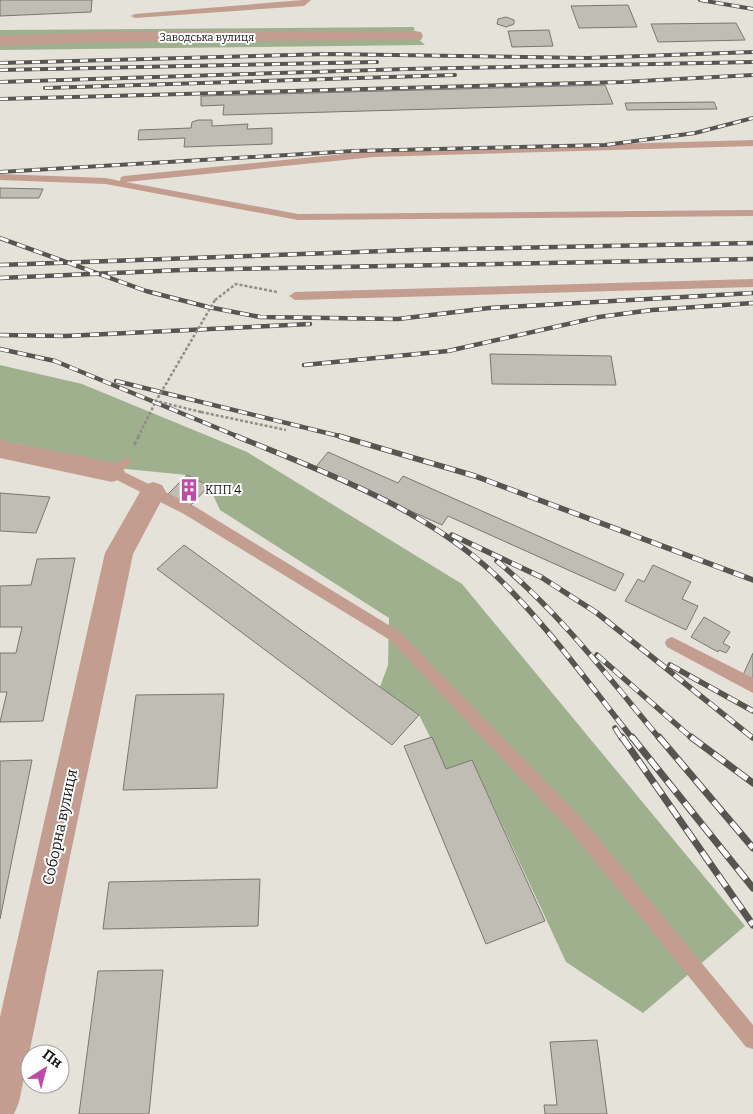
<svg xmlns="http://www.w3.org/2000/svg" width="753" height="1114" font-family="Bitter,serif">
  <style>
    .forest { fill: #9fb08e }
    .building { fill: #bfbdb4; stroke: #79776f }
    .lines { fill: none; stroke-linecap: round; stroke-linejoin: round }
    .path-far1 { stroke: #8f8d87; stroke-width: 2.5; stroke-dasharray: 3 2; stroke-linecap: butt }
    .path { stroke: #8f8d87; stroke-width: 3; stroke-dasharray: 4 2.5; stroke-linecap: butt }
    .lane { fill: #c39d90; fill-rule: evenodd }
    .street { fill: #c39d90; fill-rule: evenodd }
    .rail-far3-casing { stroke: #565550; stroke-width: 4 }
    .rail-far2-casing { stroke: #565550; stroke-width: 4.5 }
    .rail-far1-casing { stroke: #565550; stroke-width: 5.5 }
    .rail-casing { stroke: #565550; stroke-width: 7 }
    .rail-far3 { stroke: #fff; stroke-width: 2.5; stroke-dasharray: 8; stroke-linecap: butt }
    .rail-far2 { stroke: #fff; stroke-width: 3; stroke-dasharray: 9; stroke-linecap: butt }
    .rail-far1 { stroke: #fff; stroke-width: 4; stroke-dasharray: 11; stroke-linecap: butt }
    .rail { stroke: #fff; stroke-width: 5; stroke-dasharray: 14; stroke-linecap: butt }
    .path-bridge { stroke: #8f8d87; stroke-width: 2.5; stroke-dasharray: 3 2; stroke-linecap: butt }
    .labels { text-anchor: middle; stroke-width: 4; stroke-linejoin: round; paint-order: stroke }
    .far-street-label { font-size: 11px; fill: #161512; stroke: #fff }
    .poi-label { font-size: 12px; fill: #161512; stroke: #fff; text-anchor: start }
    .near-street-label { font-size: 15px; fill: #161512; stroke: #fff }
  </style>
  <rect width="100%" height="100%" fill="#e4e2d9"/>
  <path class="forest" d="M414 27 415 36 425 45 0 50V30Z
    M0 365 82 384 247 452 462 584 745 926 643 1013 566 962 472 760 446 769 419 715 380 687 388 665 389 618 220 510 209 486 187 475 126 469 20 444 0 442Z"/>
  <path class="building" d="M0 0H92L91 12 0 16Z
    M628 5 637 27 579 28 571 6Z
    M506 17 514 20V24L506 27 497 24 498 19Z
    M736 23 745 40 658 42 651 24Z
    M549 30 553 46 512 47 508 31Z
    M605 85 613 104 223 115 224 105 201 106V96Z
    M714 102 717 109 627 110 625 103Z
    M198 120H212V126L248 124 247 129 272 128V144L184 147 185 138 138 140 139 130 191 128 192 122Z
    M0 188 43 189 39 198H0Z
    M490 354 611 356 616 385 492 384Z
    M328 452 398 483 403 476 624 574 615 591 448 516 442 525 315 468Z
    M187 475 209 486 190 506 168 494Z
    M0 493 50 497 36 533 0 531Z
    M184 545 380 687 419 715 392 745 157 569Z
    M75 558 43 721 0 722 7 692H0V653H16L22 627H0V586L31 585 37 559Z
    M653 565 691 582 682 599 698 606 686 630 625 601 638 579 644 582Z
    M704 617 730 632 723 643 730 647 726 653 719 650 718 652 691 637Z
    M753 653V680L743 675Z
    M224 694 217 788 123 790 136 695Z
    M432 737 446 769 472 760 545 921 486 944 404 746Z
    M32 760 0 919V761Z
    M260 879 258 926 103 929 109 882Z
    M163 970 149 1114H79L98 971Z
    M597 1040 607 1114H545L544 1105H557L550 1042Z"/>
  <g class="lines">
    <path class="path-far1" d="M215 300 236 284 277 292
      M201 412 286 430
      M138 437 156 401"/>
    <path class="path" d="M134 445 139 436"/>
    <path class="lane" d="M303 0H311L304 6 135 18 131 16 135 14Z
      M753 140V146L374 157 126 182 298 214 753 210V216L298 220 106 184 0 180V174L106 178 120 181 121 177 124 176 374 151Z
      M753 279V287L295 300 289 296 295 292Z
      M126 456 132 461 122 471 194 506 400 632 585 822 753 1025V1049L746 1047 573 834 390 640 184 514 107 475 106 472Z
      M672 637 753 678V693L667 647 665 643 667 639Z"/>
    <path class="street" d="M415 31 421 32 423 36 421 40 102 42 0 46V36L102 32Z
      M0 440 112 462 121 465 125 472 121 479 112 482 0 458Z
      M153 482 162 485 166 492 133 554 19 1102 14 1114H0V1017L105 553 144 485Z"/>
    <defs>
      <path id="rail-far3" d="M700 0 753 9
        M0 63 327 54 587 58 753 52
        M0 70 377 62
        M0 82 406 69 753 62
        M45 88 455 75
        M0 99 622 82 753 75
        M0 172 354 151 605 145 695 133 753 118"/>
      <path id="rail-far2" d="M0 238 146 291 208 307 260 317 398 319 489 308 753 293
        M0 265 412 250 753 243
        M0 278 182 270 753 259
        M0 335 66 336 310 324
        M0 349 55 361 239 437
        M304 365 448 351 599 317 652 310 753 303
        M116 381 343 437"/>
      <path id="rail-far1" d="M236 436C324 472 422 507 493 573 545 622 588 683 633 739
        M339 436 475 476 753 580
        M452 535 541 577 597 613 753 738
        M497 561C559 612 609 678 660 739
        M597 655 693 739
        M670 665 753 711
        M615 728 622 739"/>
      <path id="rail" d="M622 737 753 925
        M632 737 753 888
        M659 737 753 848
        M691 737 753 783"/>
    </defs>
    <use href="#rail-far3" class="rail-far3-casing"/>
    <use href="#rail-far2" class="rail-far2-casing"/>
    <use href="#rail-far1" class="rail-far1-casing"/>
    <use href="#rail" class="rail-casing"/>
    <use href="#rail-far3" class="rail-far3"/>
    <use href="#rail-far2" class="rail-far2"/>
    <use href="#rail-far1" class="rail-far1"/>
    <use href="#rail" class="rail"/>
    <path class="path-bridge" d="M201 412 156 401 215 300"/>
  </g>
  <defs>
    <symbol id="building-bare" viewBox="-9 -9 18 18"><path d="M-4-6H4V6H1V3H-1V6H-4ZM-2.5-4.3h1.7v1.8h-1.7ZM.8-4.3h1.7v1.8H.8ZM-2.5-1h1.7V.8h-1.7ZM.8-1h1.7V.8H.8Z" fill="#bd4ca8" stroke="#fff" stroke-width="2.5" paint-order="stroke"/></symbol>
  </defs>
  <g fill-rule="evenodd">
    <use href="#building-bare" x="173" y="474" width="32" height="32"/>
  </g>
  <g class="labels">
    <g class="far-street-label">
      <text x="207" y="41">Заводська вулиця</text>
    </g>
    <g class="poi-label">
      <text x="205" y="494">КПП 4</text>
    </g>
    <g class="near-street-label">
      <text transform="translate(60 827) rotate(-78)" y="5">Соборна вулиця</text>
    </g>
  </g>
  <g transform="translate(45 1069) rotate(36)"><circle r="24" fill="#ffffff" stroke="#a2a1a0"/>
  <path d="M0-4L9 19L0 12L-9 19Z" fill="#bd4ca8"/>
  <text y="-8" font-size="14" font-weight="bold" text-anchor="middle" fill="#161512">Пн</text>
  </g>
</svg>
